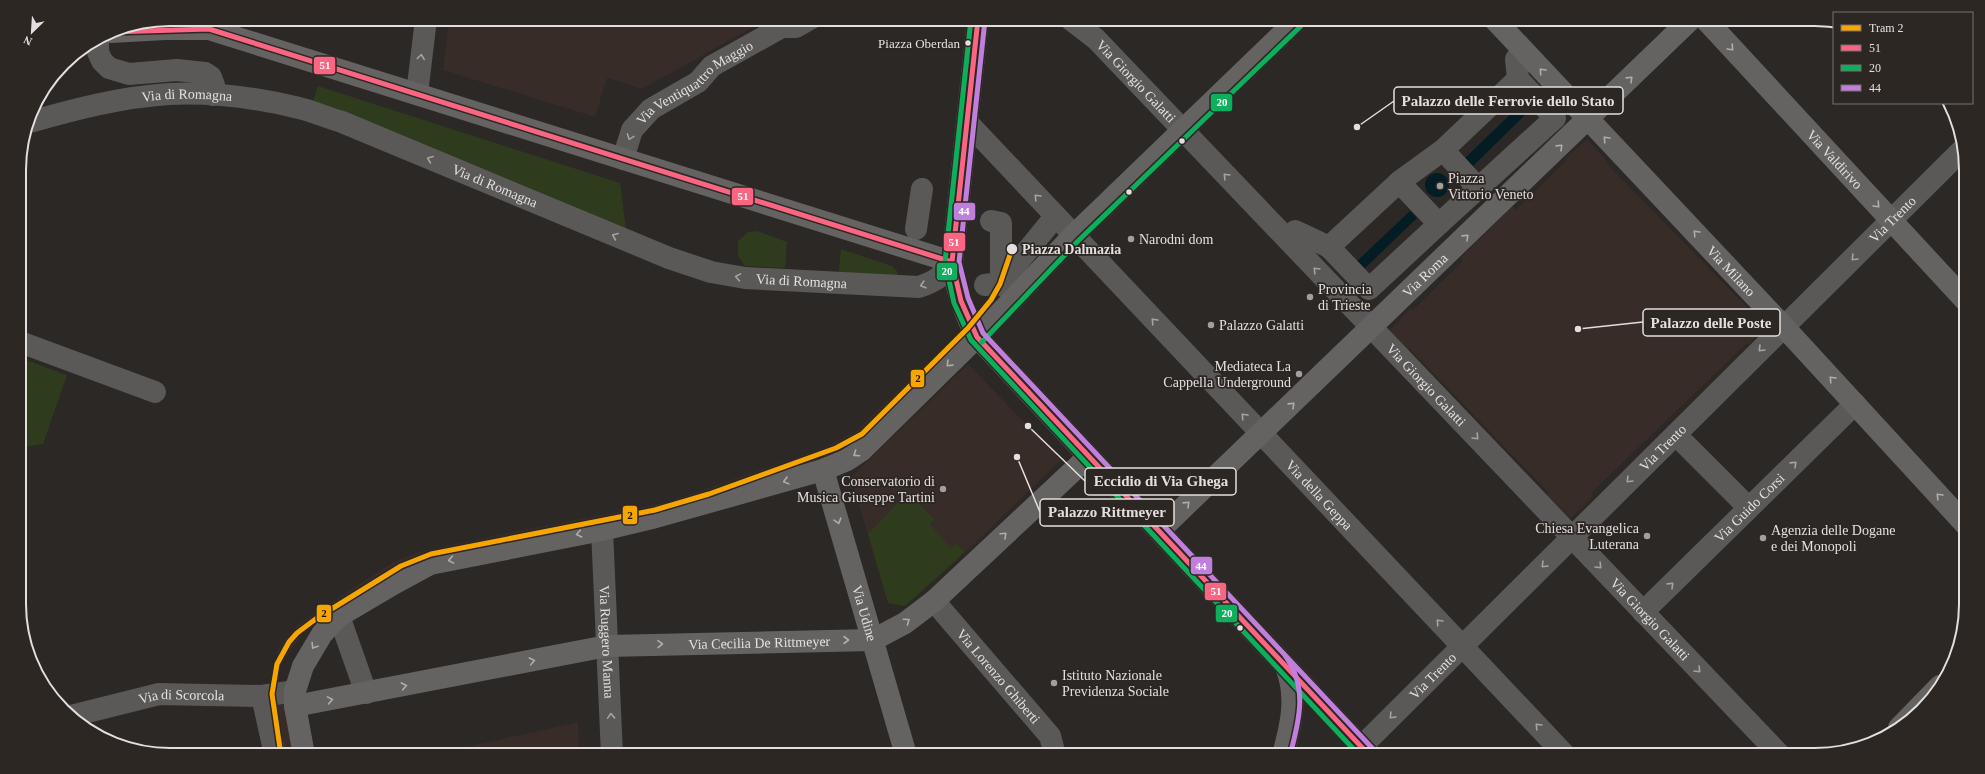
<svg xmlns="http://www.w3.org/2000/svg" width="1985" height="774" font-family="'Times New Roman',serif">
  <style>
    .built { fill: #372c28 }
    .green { fill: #2f3b1d }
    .water { fill: #041d25 }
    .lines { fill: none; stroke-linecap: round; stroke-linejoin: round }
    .minor { stroke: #5a5958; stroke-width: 22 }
    .major { stroke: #646361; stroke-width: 22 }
    .tram { stroke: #656462; stroke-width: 1 }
    .bus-1-casing { stroke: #2d2724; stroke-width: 8 }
    .bus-2-casing { stroke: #2d2724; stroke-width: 8 }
    .bus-3-casing { stroke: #2d2724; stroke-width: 8 }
    .bus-1 { stroke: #fa6682; stroke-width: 5 }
    .bus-2 { stroke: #0daf5c; stroke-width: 5 }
    .bus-3 { stroke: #c07fdc; stroke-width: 5 }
    .tram-1-casing { stroke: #2d2724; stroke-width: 8 }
    .tram-1 { stroke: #f7a600; stroke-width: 5 }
    .oneway { stroke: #b1adac }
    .oneway2 { stroke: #a6a3a2 }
    .bus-dot { fill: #e4dfde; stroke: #2d2724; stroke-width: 1.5 }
    .poi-dot { fill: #a39f9e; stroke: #2d2724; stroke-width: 1.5 }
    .labels { text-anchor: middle; stroke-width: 3.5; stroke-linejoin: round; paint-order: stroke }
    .bus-label { font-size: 13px; fill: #e4dfde; stroke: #2d2724; text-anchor: end }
    .street-label { font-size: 14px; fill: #e4dfde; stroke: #2d2724 }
    .poi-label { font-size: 14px; fill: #e4dfde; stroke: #2d2724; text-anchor: start }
    .stop-label { font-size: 14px; font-weight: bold; fill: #e4dfde; stroke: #2d2724; text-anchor: start }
    .rim { fill: none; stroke: #e4dfde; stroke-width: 2 }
    .leader { fill: none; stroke: #e4dfde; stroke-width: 1.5 }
    .callout-dot { fill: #e4dfde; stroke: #2d2724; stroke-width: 1.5 }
    .callout { fill: #2d2724; stroke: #e4dfde; stroke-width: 1.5 }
    .callout-label { font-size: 15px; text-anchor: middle; font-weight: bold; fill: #e4dfde }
    .line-badge { stroke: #2d2724; stroke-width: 1.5 }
    .badge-label { font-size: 11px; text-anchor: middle; font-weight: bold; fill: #fff }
    .pale-badge-label { font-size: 11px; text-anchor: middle; font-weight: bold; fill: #111 }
  </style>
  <rect width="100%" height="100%" fill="#2b2826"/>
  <path class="built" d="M449 19H768L642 89 607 78 595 117 443 70Z
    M1587 139 1607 161 1606 163 1751 311 1755 309 1768 325 1749 344 1747 343 1591 493 1593 496 1571 518 1547 495 1549 493 1409 348 1408 350 1389 331 1411 308 1413 310 1463 261 1460 258 1513 206 1516 210 1565 162 1564 160Z
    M958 333 960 341 857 444 823 459 702 499 468 551 322 620 302 635 285 658 276 654 284 640 297 626 319 610 394 562 422 551 517 531 665 503 823 448 856 431Z
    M968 364 1061 460 969 549 905 606 888 603 851 477Z
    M284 704 299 755H278L268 707Z
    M578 722 579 755H429L535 732Z"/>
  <path class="green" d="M318 86 620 183 626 230 313 101Z
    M757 231 787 242 785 268 745 266 738 256V241L748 232Z
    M841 249 892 266 897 271V276L839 272Z
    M20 358 67 375 43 444 21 447Z
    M908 492 934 519 930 524 951 548 956 544 965 552 905 606 888 603 868 534Z"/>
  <path class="water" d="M1521 104 1528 112 1473 166 1465 158Z
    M1425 185a12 12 0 1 1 24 0a12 12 0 1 1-24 0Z
    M1410 211 1417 218 1362 271 1354 264Z"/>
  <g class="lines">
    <g class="minor">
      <path id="s1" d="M1070 19 1096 39 1780 755"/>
      <path d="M98 40V52L102 61 109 68 129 74 177 70 205 73 211 77 214 85 213 95"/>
      <path d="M1516 59 1518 79"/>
      <path d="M417 94 426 19"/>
      <path id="s2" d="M30 122C75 109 122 97 169 94 211 92 258 98 299 108 313 111 327 118 342 122L669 258 711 272 745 278 919 287C936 281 942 277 952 262"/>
      <path id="s3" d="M967 122 1565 755"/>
      <path d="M1443 150 1478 188"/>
      <path id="s4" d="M623 159 632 130 651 109 698 82 712 66 782 27H796L810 19"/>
      <path d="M991 221 1001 223V283L1004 286"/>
      <path d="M916 229 922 189"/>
      <path d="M1295 231 1329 247 1399 182 1443 150 1518 79 1555 118 1439 224"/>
      <path d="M1329 247 1369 289 1439 224 1399 182"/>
      <path d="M985 285 1001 283 1049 224"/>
      <path d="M20 342 155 392"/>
      <path d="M1681 440 1742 501"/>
      <path id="s5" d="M602 530 612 755"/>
      <path id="s6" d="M934 601 1050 736 1055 755"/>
      <path id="s7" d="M1643 612 1855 404"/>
      <path d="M339 616 366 693"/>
      <path d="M262 696 275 755"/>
      <path id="s8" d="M71 716 159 694 262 696 295 691"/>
      <path id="s9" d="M1361 747 1964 148"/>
    </g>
    <g class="major">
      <path d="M978 19 952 262C956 289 964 313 977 337L1369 755"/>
      <path id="s10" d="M1494 19 1784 327 1966 525"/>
      <path id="s11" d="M1705 19 1965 300"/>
      <path d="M111 32 165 29H209L952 262"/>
      <path id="s12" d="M823 470 906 755"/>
      <path id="s13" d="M1159 531 1691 19"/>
      <path id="s14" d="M295 706 607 646 873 640 905 623 934 601 1089 456"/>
      <path d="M1899 728 1940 686"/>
      <path d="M304 755 295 706V691L303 666 322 634 339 616 395 583 430 564 602 530 656 517 823 470 847 460 862 450 977 337 1073 236 1298 19"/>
      <path d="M1283 755C1291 725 1298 697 1286 667"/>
    </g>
    <path class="tram" d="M292 749 294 755"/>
    <defs>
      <path id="bus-1" d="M978 19 952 262 961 301 977 337 1369 755
        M111 32 209 29 952 262"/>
      <path id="bus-2" d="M971 19 945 262 954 303 971 340 1359 755
        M982 342 1078 241 1303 24"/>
      <path id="bus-3" d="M985 20 959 262 968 298 983 333 1374 750
        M1284 654C1308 686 1300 718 1290 755"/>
    </defs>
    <use href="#bus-1" class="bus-1-casing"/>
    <use href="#bus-2" class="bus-2-casing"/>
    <use href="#bus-3" class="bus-3-casing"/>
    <use href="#bus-1" class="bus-1"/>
    <use href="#bus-2" class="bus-2"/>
    <use href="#bus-3" class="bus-3"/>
    <defs>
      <path id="tram-1" d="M281 755 272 694 277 664 289 642 297 633 317 618 401 566 431 554 655 510 709 494 836 448 862 434 968 328 991 300 1000 284 1012 249"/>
    </defs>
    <use href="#tram-1" class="tram-1-casing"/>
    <use href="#tram-1" class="tram-1"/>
  </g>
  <defs><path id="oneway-chevron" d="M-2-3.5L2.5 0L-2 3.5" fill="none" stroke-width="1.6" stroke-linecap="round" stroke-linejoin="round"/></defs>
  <g class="oneway">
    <use href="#oneway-chevron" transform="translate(1731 48) rotate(47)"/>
    <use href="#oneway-chevron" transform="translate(1542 71) rotate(-133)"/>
    <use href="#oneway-chevron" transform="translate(1630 79) rotate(-44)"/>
    <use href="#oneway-chevron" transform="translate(1606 139) rotate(-133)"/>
    <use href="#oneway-chevron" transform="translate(1560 147) rotate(-44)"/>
    <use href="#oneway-chevron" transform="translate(1877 205) rotate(47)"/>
    <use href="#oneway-chevron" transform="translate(1696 233) rotate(-133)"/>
    <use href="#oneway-chevron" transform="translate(1466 237) rotate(-44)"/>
    <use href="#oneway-chevron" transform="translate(949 364) rotate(136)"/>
    <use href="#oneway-chevron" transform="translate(1832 379) rotate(-133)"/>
    <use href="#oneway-chevron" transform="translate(1292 405) rotate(-44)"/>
    <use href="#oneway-chevron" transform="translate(856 454) rotate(146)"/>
    <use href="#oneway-chevron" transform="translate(786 481) rotate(165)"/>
    <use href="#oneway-chevron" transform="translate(1939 496) rotate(-133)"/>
    <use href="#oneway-chevron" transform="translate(1187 504) rotate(-44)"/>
    <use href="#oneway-chevron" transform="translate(838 521) rotate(74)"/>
    <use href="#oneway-chevron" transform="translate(579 534) rotate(168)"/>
    <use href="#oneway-chevron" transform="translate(1004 535) rotate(-43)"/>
    <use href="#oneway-chevron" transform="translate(451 560) rotate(170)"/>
    <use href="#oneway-chevron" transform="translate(907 621) rotate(-35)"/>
    <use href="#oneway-chevron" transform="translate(846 640)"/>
    <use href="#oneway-chevron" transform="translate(660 644) rotate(-1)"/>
    <use href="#oneway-chevron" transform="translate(314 646) rotate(122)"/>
    <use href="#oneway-chevron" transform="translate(532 661) rotate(-11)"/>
    <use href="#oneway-chevron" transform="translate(404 686) rotate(-11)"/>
    <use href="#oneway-chevron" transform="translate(330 700) rotate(-10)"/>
  </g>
  <g class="oneway2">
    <use href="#oneway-chevron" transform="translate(421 57) rotate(-82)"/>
    <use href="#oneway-chevron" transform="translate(630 137) rotate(110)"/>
    <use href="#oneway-chevron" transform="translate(430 159) rotate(-157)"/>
    <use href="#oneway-chevron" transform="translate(1226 176) rotate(-134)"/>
    <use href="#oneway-chevron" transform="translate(1037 197) rotate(-133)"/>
    <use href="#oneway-chevron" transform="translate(615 236) rotate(-158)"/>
    <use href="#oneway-chevron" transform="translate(1854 258) rotate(135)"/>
    <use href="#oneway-chevron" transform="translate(1316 270) rotate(-134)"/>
    <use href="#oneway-chevron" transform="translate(738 277) rotate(-170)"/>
    <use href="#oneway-chevron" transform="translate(923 285) rotate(164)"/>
    <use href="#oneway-chevron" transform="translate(1154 321) rotate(-133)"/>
    <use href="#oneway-chevron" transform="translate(1761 349) rotate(135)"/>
    <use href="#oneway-chevron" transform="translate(1244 416) rotate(-133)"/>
    <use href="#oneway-chevron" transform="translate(1476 437) rotate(46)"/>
    <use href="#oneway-chevron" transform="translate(1794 464) rotate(-44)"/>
    <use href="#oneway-chevron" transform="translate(1629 480) rotate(135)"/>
    <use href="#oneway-chevron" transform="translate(1544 565) rotate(135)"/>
    <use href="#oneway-chevron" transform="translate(1599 566) rotate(46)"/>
    <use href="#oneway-chevron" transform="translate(1671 585) rotate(-44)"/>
    <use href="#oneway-chevron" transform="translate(1439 622) rotate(-133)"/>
    <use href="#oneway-chevron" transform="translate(1698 670) rotate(46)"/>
    <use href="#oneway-chevron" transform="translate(611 716) rotate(-92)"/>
    <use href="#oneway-chevron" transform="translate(1392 716) rotate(135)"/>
    <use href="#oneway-chevron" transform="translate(1538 726) rotate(-133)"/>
  </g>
  <g class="bus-dot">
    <circle cx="968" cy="43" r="3.5"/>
    <circle cx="1182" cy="141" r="3.5"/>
    <circle cx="1129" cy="192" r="3.5"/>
    <circle cx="1012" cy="249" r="6"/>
    <circle cx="1240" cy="628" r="3.5"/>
  </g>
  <g class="poi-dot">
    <circle cx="1440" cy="186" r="4"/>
    <circle cx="1131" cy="239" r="4"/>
    <circle cx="1310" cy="297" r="4"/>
    <circle cx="1211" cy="325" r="4"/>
    <circle cx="1299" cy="374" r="4"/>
    <circle cx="943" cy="489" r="4"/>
    <circle cx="1647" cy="536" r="4"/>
    <circle cx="1763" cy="538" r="4"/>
    <circle cx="1054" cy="683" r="4"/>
  </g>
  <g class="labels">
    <g class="bus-label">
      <text x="960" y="48">Piazza Oberdan</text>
    </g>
    <g class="street-label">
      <text dy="5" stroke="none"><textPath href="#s1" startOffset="91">Via Giorgio Galatti</textPath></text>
      <text dy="5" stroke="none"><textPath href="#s4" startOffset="110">Via Ventiquattro Maggio</textPath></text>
      <text dy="5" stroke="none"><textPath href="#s2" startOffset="160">Via di Romagna</textPath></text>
      <text dy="5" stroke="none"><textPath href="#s11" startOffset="191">Via Valdirivo</textPath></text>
      <text dy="5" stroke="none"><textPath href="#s2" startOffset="484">Via di Romagna</textPath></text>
      <text dy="5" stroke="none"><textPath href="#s9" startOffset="749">Via Trento</textPath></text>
      <text dy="5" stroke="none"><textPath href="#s10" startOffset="346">Via Milano</textPath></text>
      <text dy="5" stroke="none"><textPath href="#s13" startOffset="369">Via Roma</textPath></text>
      <text dy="5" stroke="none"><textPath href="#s2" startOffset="808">Via di Romagna</textPath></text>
      <text dy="5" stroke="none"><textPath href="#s1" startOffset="511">Via Giorgio Galatti</textPath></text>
      <text dy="5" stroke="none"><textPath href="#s9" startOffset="425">Via Trento</textPath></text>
      <text dy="5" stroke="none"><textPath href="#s3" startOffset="513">Via della Geppa</textPath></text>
      <text dy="5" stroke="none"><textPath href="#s7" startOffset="149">Via Guido Corsi</textPath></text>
      <text dy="5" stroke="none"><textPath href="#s12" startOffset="149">Via Udine</textPath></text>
      <text dy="5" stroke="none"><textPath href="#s1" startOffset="835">Via Giorgio Galatti</textPath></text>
      <text dy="5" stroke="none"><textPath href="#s5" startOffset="112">Via Ruggero Manna</textPath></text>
      <text dy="5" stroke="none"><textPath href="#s14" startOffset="470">Via Cecilia De Rittmeyer</textPath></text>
      <text dy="5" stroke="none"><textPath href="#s6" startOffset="99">Via Lorenzo Ghiberti</textPath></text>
      <text dy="5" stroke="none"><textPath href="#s9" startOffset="101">Via Trento</textPath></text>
      <text dy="5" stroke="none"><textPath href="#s8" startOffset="113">Via di Scorcola</textPath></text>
    </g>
    <g class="poi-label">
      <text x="1448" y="183">Piazza<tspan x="1448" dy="16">Vittorio Veneto</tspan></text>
      <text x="1139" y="244">Narodni dom</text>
      <text x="1318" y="294">Provincia<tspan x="1318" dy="16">di Trieste</tspan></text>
      <text x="1219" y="330">Palazzo Galatti</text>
      <text x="1291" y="371" text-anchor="end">Mediateca La<tspan x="1291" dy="16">Cappella Underground</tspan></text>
      <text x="935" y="486" text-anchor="end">Conservatorio di<tspan x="935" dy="16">Musica Giuseppe Tartini</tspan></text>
      <text x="1639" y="533" text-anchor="end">Chiesa Evangelica<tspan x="1639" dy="16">Luterana</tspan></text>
      <text x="1771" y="535">Agenzia delle Dogane<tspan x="1771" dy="16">e dei Monopoli</tspan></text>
      <text x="1062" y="680">Istituto Nazionale<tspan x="1062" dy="16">Previdenza Sociale</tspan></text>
    </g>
    <g class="stop-label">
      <text x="1022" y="254">Piazza Dalmazia</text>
    </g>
  </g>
  <path d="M0 0H1985V774H0ZM170 26H1815A144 144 0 0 1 1959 170V604A144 144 0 0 1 1815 748H170A144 144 0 0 1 26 604V170A144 144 0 0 1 170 26Z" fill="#2d2724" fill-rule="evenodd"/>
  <path class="rim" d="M170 26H1815A144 144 0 0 1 1959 170V604A144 144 0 0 1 1815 748H170A144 144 0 0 1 26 604V170A144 144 0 0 1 170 26Z"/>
  <path class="leader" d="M1357 127L1394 101M1578 329L1643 322M1028 426L1085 481M1017 457L1040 512"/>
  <g class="callout-dot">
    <circle cx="1357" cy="127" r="4"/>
    <circle cx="1578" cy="329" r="4"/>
    <circle cx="1028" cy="426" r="4"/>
    <circle cx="1017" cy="457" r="4"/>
  </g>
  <g class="callout">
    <rect x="1394" y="87" width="229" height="27" rx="4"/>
    <rect x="1643" y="309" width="137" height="27" rx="4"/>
    <rect x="1085" y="468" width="151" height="27" rx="4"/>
    <rect x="1040" y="499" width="134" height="27" rx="4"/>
  </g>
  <g class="callout-label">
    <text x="1508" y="106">Palazzo delle Ferrovie dello Stato</text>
    <text x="1711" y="328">Palazzo delle Poste</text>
    <text x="1161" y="486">Eccidio di Via Ghega</text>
    <text x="1107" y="517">Palazzo Rittmeyer</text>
  </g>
  <g class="line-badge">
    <rect x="313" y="56" width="23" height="19" rx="4" fill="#fa6682"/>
    <rect x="1210" y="93" width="23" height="19" rx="4" fill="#0daf5c"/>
    <rect x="731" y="187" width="23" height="19" rx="4" fill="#fa6682"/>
    <rect x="953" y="202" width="23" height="19" rx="4" fill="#c07fdc"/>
    <rect x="943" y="232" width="23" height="20" rx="4" fill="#fa6682"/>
    <rect x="936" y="262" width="22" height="19" rx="4" fill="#0daf5c"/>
    <rect x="910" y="369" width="15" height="19" rx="4" fill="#f7a600"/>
    <rect x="622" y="505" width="16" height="20" rx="4" fill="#f7a600"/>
    <rect x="1190" y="556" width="23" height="19" rx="4" fill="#c07fdc"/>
    <rect x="1204" y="582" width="23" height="19" rx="4" fill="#fa6682"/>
    <rect x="1215" y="604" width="23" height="19" rx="4" fill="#0daf5c"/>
    <rect x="316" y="604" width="16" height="19" rx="4" fill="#f7a600"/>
  </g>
  <g class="badge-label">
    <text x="325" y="69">51</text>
    <text x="1222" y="106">20</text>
    <text x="743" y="200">51</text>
    <text x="964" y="215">44</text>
    <text x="954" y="246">51</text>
    <text x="947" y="275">20</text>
    <text x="1201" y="570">44</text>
    <text x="1216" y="595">51</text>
    <text x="1227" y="617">20</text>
  </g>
  <g class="pale-badge-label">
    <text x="918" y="382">2</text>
    <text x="630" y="519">2</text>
    <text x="324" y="617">2</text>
  </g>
  <rect x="1833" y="12" width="140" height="92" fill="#2d2724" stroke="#76716e"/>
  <rect x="1841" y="25" width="20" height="6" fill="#f7a600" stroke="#76716e"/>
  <text x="1869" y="32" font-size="12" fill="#e4dfde">Tram 2</text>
  <rect x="1841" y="45" width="20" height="6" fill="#fa6682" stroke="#76716e"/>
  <text x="1869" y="52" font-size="12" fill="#e4dfde">51</text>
  <rect x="1841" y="65" width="20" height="6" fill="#0daf5c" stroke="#76716e"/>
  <text x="1869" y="72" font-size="12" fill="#e4dfde">20</text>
  <rect x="1841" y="85" width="20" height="6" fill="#c07fdc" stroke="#76716e"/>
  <text x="1869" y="92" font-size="12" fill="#e4dfde">44</text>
  <g transform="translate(32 32) rotate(205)" stroke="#2d2724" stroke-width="3" paint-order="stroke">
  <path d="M0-3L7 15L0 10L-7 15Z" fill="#e4dfde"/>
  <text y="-6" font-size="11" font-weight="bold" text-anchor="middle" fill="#e4dfde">N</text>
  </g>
</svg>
